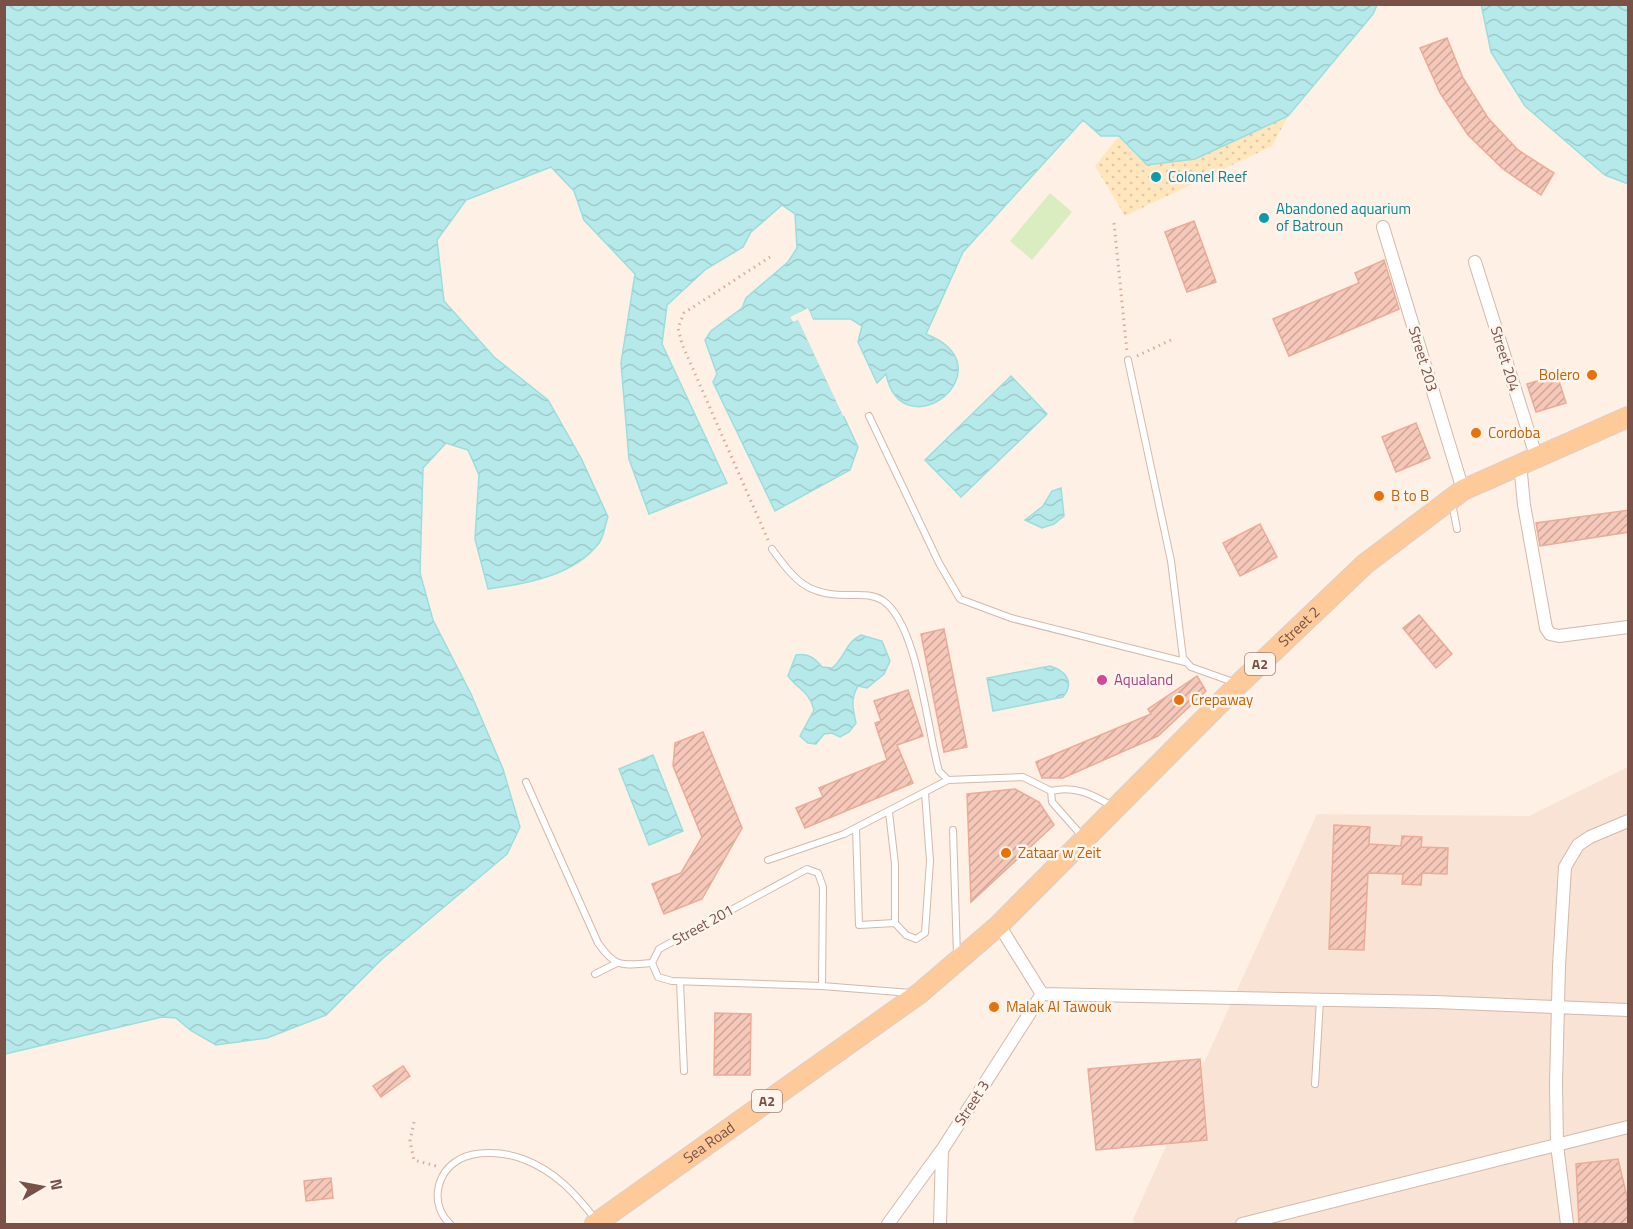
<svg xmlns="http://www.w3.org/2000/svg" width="1633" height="1229" font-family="'Titillium Web',sans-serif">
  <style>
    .residential { fill: #f9e3d4 }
    .sand { fill: url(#sand-dots) }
    .pitch { fill: #daedc1 }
    .water { fill: url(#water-waves); stroke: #9bdddd; stroke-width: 1.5 }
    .pier { fill: #fef0e4 }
    .building { fill: url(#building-hatch); stroke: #ebab98; stroke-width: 1.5 }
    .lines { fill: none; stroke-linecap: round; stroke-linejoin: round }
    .lane-casing { stroke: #d3b8ab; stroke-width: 8 }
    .street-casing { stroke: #d3b8ab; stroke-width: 14 }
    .primary-casing { stroke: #d9cecb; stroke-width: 22 }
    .path { stroke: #dcab9c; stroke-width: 3; stroke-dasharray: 1.5 4.5; stroke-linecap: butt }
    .lane { stroke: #fff; stroke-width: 6 }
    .street { stroke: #fff; stroke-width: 12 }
    .primary { stroke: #ffca9a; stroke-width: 20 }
    .culture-dot { fill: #0f9aa8; stroke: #fff5ec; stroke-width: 2 }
    .food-dot { fill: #e8710a; stroke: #fff5ec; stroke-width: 2 }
    .hotel-dot { fill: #d1479c; stroke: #fff5ec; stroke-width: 2 }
    .labels { text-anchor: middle; stroke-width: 5; stroke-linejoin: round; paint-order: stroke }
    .shield { fill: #fff5ec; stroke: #a18278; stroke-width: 1.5 }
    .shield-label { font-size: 14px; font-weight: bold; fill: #795147 }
    .culture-label { font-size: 15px; fill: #0d838f; stroke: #fff5ec; text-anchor: start }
    .street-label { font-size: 15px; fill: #795147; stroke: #fff5ec }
    .food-label { font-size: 15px; fill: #c56008; stroke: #fff5ec; text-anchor: start }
    .hotel-label { font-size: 15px; fill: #b23c85; stroke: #fff5ec; text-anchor: start }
  </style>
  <defs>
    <pattern id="sand-dots" width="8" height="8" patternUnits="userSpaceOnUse" patternTransform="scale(1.5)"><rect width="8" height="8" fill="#ffe6bd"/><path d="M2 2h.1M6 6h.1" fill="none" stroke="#dec7a4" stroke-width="1.8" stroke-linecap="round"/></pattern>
    <pattern id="water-waves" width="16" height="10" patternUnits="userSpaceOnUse" patternTransform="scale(1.5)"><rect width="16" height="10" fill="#b6eaea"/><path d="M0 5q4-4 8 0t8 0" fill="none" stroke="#a0caca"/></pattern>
    <pattern id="building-hatch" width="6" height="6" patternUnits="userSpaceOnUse" patternTransform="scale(1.5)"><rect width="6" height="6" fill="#f6c8b9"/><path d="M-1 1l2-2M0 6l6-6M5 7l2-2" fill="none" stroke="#cca598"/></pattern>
  </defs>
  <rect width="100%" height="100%" fill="#fef0e4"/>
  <path class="residential" d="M1628 767V1224H1134L1133 1219 1317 814 1529 816Z"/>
  <path class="sand" d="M1288 116 1272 146 1125 216 1095 166 1119 136 1147 165 1195 159Z"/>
  <path class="pitch" d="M1050 193 1072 212 1032 260 1010 241Z"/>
  <path class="water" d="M1481 4 1628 5V184L1605 175 1525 106 1491 52Z
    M5 5H1377L1373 14 1288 116 1195 159 1147 165 1119 136H1101L1083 120 963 252 926 334C1011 368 903 453 886 374L877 383 858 342 862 326 851 319H813L808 308 791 317 793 322 798 319 858 447 850 470 775 511 713 382 717 374 705 340 711 331 742 308 746 298 788 262 797 248 795 214 782 205 751 232 743 247 706 269 667 305 662 344 727 483 649 514 629 459 621 363 635 274 584 220 574 191 551 167 466 200 437 240 444 301 494 357 548 400 581 458 608 517C605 524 604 537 599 543 574 576 525 584 488 589L475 539 479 475 468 450 446 443 423 468 420 573 433 620 471 694 503 769 520 827 507 854 382 959 326 1015 267 1038 216 1045 190 1030 176 1018 162 1017 5 1054Z
    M1011 376 1047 414 961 497 925 460Z
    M1061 488 1064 516 1054 524 1042 528 1025 520 1043 506 1052 491Z
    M861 635 882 641 890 661 884 674 867 688 858 686C850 699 853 709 856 723L849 732 840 737 832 733 824 734 816 744 808 743 800 736 814 710C810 692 798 689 788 676L796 655C808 653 815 658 822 667L832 668C845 658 845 643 861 635Z
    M1050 666C1066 671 1075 682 1063 697L993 711 987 678Z
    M653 755 683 831 649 845 619 769Z"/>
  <path class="pier" d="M808 308 814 322 811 321 807 312 798 316 846 415 843 416 798 320 793 322 790 317Z"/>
  <path class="building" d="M1447 38 1463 78 1488 118 1518 150 1554 173 1541 195 1503 169 1468 135 1440 93 1420 48Z
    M1194 221 1216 282 1187 292 1165 232Z
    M1384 260 1399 309 1289 356 1273 319 1359 283 1355 273Z
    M1557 375 1566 403 1536 412 1527 384Z
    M1416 423 1430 458 1396 472 1382 437Z
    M1629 510V532L1540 546 1536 523Z
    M1260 524 1277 557 1240 576 1223 543Z
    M1419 615 1452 654 1436 668 1403 628Z
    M944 629 967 747 944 752 921 634Z
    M1197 676 1206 691 1158 736 1063 778H1042L1036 762 1151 714 1148 709Z
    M908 690 923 736 897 745 913 783 805 828 796 808 823 797 819 788 887 760 875 723 881 721 874 701Z
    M703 732 742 828 702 899 664 914 652 884 681 873 702 837 673 766 675 743Z
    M1015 789 1039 802 1054 825 971 902 967 794Z
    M1334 825 1370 827 1369 844 1401 846 1402 836 1422 837 1421 847 1448 848 1447 874 1422 873 1421 885 1402 884 1403 874 1368 873 1364 950 1329 949Z
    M715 1013 751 1014 750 1075H714Z
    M1200 1059 1207 1140 1096 1150 1088 1069Z
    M403 1066 410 1076 381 1097 373 1086Z
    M1618 1159 1629 1205V1224H1579L1576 1164Z
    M331 1178 333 1198 306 1201 304 1181Z"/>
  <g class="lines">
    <defs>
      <path id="lane" d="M1128 360 1171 561 1183 658 1191 667 1236 683
        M869 416 939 563 960 599 1011 618 1185 662
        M1452 503 1457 529
        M772 549C796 582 808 596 850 595 861 595 872 594 882 600 918 623 927 730 939 771L948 780 1023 777 1051 791C1076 785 1093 795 1114 807
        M526 782 598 943C616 969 623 965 652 963
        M1051 791 1052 802 1082 836
        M856 828 859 925 895 923V864L889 812
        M953 830 957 955
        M768 860 844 834 948 780
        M895 923 906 935 916 939 925 933 930 861 925 793
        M595 974 617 963
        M680 982 684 1071
        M822 986 823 887 818 873 807 869 659 949 652 963 658 977 672 981 822 986 911 993
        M1315 1084 1320 1000
        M450 1224C430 1205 435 1173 460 1159 477 1150 505 1152 523 1159 555 1171 575 1193 596 1220"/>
      <path id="street" d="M1383 227 1463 490
        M1475 262 1536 456
        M1520 463 1524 505 1546 628 1550 634 1559 636 1628 627
        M999 925 1042 994
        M1042 994 1435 1002 1628 1010
        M888 1224 941 1151
        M940 1224 942 1150 1042 994
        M1242 1224 1628 1127
        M1567 1224 1557 1145 1556 1083 1559 966 1565 867 1578 845 1590 837 1628 821"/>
      <g id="primary">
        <path id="s1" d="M595 1224 920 993 999 925 1239 684 1365 564 1463 490 1628 417"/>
      </g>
    </defs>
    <use href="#lane" class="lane-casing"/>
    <use href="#street" class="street-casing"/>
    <use href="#primary" class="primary-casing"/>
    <path class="path" d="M1114 223 1127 352
      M1137 356 1173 339
      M768 540 682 344 678 328 684 313 770 257
      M414 1122 410 1141 414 1160 436 1166"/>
    <use href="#lane" class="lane"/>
    <use href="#street" class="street"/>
    <use href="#primary" class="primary"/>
  </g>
  <g class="culture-dot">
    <circle cx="1156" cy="177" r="6"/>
    <circle cx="1264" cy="218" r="6"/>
  </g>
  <g class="food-dot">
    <circle cx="1592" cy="375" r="6"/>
    <circle cx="1476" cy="433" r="6"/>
    <circle cx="1379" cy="496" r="6"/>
    <circle cx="1179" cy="700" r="6"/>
    <circle cx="1006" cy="853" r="6"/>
    <circle cx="994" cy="1007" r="6"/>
  </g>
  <circle class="hotel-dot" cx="1102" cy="680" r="6"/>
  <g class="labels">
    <g class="shield">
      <rect x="1245" y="653" width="30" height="22" rx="4.5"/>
      <rect x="752" y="1090" width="30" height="22" rx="4.5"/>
    </g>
    <g class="shield-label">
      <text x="1260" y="669">A2</text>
      <text x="767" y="1106">A2</text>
    </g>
    <g class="culture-label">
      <text x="1168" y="182">Colonel Reef</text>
      <text x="1276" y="214">Abandoned aquarium<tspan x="1276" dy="17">of Batroun</tspan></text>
    </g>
    <g class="street-label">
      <text transform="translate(1423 359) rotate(73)" y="5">Street 203</text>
      <text transform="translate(1505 359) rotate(73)" y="5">Street 204</text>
      <text dy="5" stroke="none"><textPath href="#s1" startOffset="926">Street 2</textPath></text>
      <text transform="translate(703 925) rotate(-29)" y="5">Street 201</text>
      <text transform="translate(972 1103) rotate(-57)" y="5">Street 3</text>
      <text dy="5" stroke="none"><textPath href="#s1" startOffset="140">Sea Road</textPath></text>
    </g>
    <g class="food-label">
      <text x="1580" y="380" text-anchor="end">Bolero</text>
      <text x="1488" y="438">Cordoba</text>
      <text x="1391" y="501">B to B</text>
      <text x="1191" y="705">Crepaway</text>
      <text x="1018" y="858">Zataar w Zeit</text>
      <text x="1006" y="1012">Malak Al Tawouk</text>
    </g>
    <g class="hotel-label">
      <text x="1114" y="685">Aqualand</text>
    </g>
  </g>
  <rect width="1633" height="1229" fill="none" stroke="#795147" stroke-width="12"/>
  <g transform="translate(42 1187) rotate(80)" stroke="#fff5ec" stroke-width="4.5" paint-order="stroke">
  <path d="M0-4.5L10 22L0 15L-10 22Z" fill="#795147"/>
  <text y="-9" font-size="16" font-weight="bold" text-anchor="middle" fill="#795147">N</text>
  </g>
</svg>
